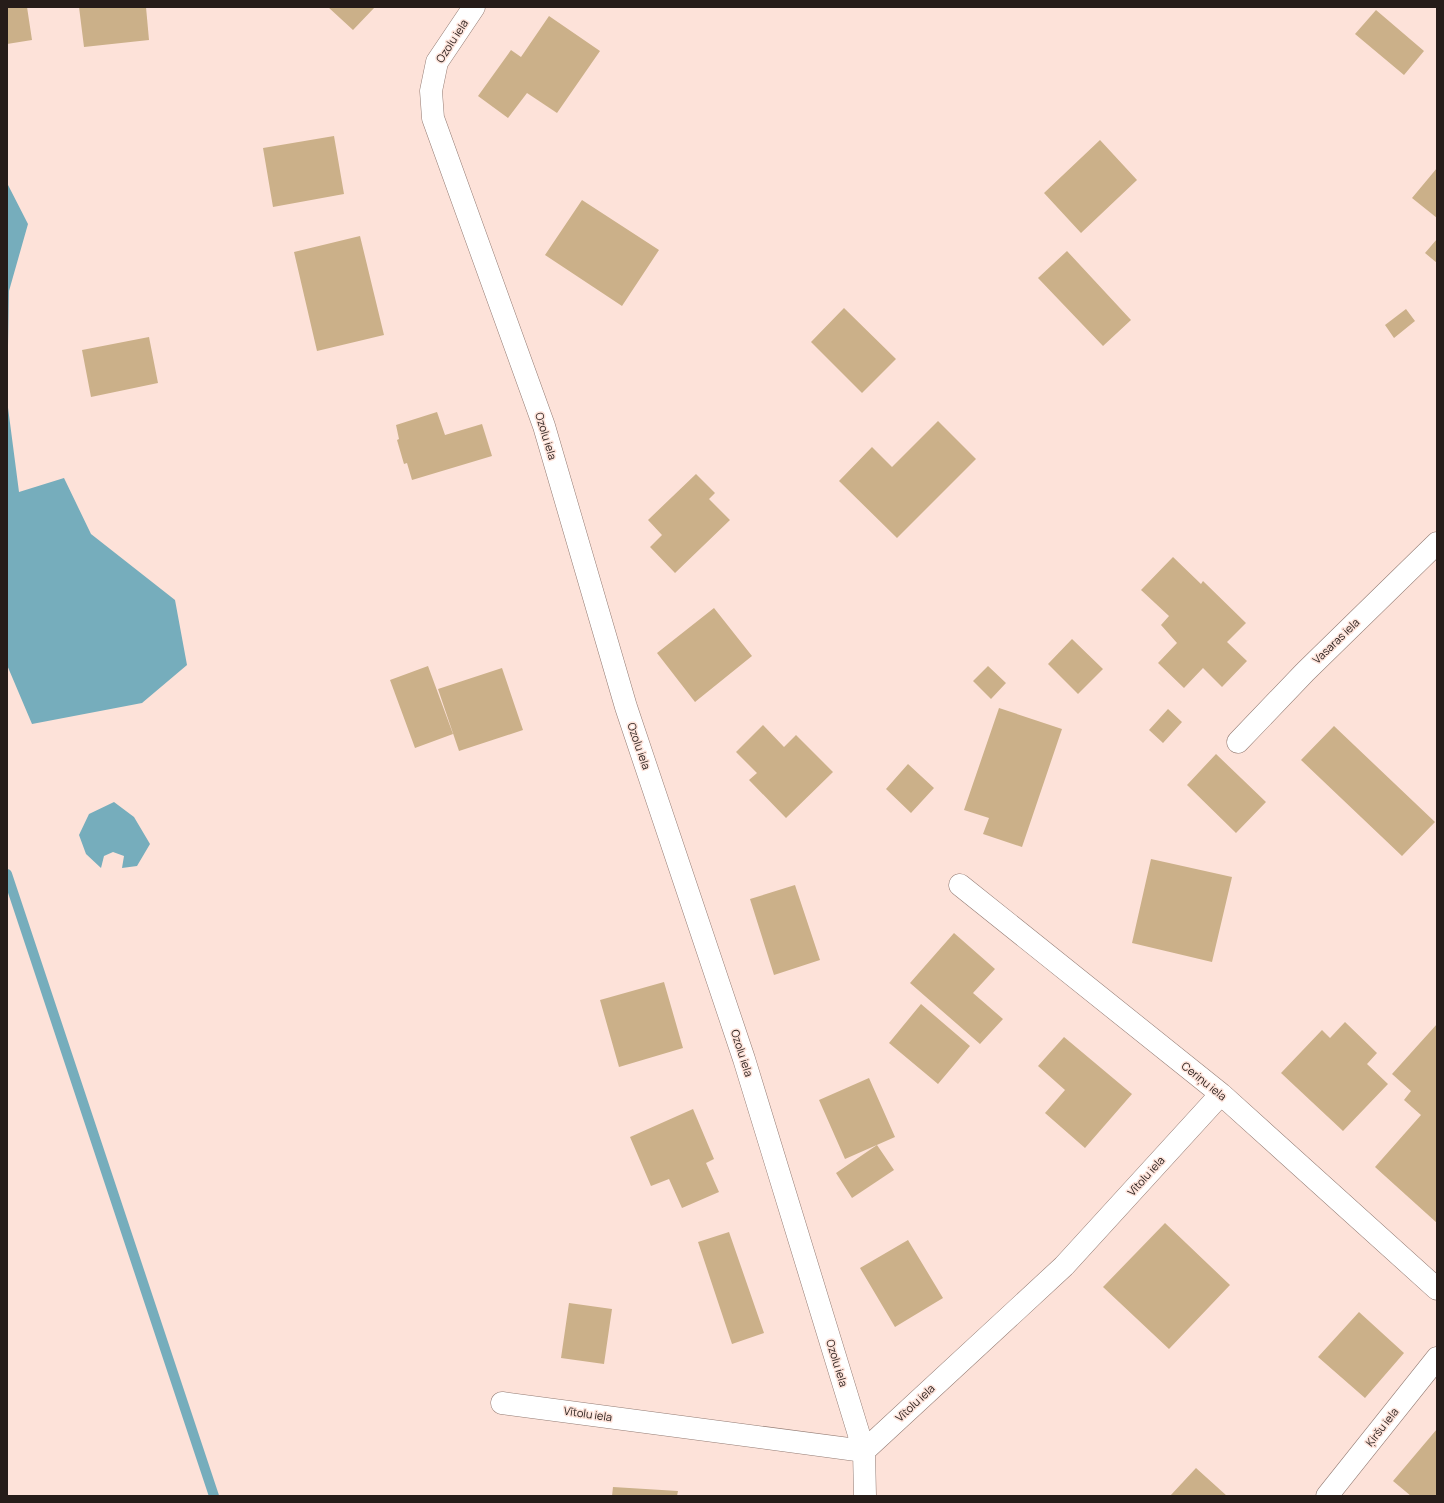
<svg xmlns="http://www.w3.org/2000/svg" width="1444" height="1503" font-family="Manrope,sans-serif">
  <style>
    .water { fill: #76adbc }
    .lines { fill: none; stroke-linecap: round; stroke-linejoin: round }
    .stream { stroke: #76adbc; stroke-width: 10 }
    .building { fill: #cbb089 }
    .minor-casing { stroke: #937b73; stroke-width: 23 }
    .minor { stroke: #fff; stroke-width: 22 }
    .labels { text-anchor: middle; stroke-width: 3; stroke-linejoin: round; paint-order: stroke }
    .street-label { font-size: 11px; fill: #261c19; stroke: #fde2d9 }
  </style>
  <rect width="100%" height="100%" fill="#fde2d9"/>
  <path class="water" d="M7 183 28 224 9 291 7 400 19 492 64 478 91 534 175 600 187 665 142 703 32 724 7 665Z
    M114 802 134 817 150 844 137 866 122 868 124 856 113 852 104 856 101 868 86 854 79 835 89 814Z"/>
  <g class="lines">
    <path class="stream" d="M7 874 214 1496"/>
  </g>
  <path class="building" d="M7 7H27L32 40 7 44Z
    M79 7H146L149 40 84 47Z
    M328 7H375L353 30Z
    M1376 10 1424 51 1404 75 1355 34Z
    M549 16 600 51 557 113 527 93 508 118 478 96 511 50 521 57Z
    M334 136 344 194 273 207 263 148Z
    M1100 140 1137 180 1081 233 1044 193Z
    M1437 168V218L1412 198Z
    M582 200 659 250 622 306 545 255Z
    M360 236 384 335 317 351 294 252Z
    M1437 239V263L1425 253Z
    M1067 251 1131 320 1103 346 1038 278Z
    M844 308 896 359 862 393 811 342Z
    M1406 309 1415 321 1394 338 1385 325Z
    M149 337 158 383 91 397 82 350Z
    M437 412 445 435 482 424 492 456 412 480 407 463 404 464 397 440 399 439 396 425Z
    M938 421 976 459 897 538 839 481 872 447 892 467Z
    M696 474 715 493 709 499 730 520 675 573 650 547 662 535 648 520Z
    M1173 557 1201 584 1203 581 1246 623 1227 642 1247 661 1222 687 1203 668 1184 688 1158 663 1177 643 1161 625 1169 616 1141 590Z
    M714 608 752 656 695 702 657 653Z
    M1072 639 1103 669 1078 694 1048 664Z
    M428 666 453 734 415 748 390 680Z
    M988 666 1006 683 991 699 973 681Z
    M502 668 523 730 459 751 438 689Z
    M999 708 1062 729 1022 847 983 834 989 818 964 810Z
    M1168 709 1182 722 1163 743 1149 730Z
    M763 725 784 747 796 735 833 772 786 818 749 780 757 773 736 752Z
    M1334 726 1435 822 1402 856 1301 760Z
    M1216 754 1266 802 1236 833 1187 785Z
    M908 764 934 788 911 813 886 789Z
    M1151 859 1232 877 1212 962 1132 943Z
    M795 885 820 960 774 975 750 899Z
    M954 933 995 969 973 993 1003 1019 980 1044 910 983Z
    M664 982 683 1048 619 1067 600 1000Z
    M921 1004 970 1046 938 1084 889 1043Z
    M1345 1022 1377 1053 1367 1064 1388 1084 1343 1131 1281 1073 1322 1030 1330 1038Z
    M1437 1024V1223L1375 1167 1421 1115 1404 1100 1411 1091 1392 1074Z
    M1064 1037 1132 1094 1085 1148 1045 1113 1065 1090 1038 1066Z
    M869 1078 895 1137 845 1159 819 1100Z
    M693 1109 714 1159 706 1163 719 1192 682 1208 669 1179 651 1186 630 1137Z
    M877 1145 894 1170 852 1198 836 1173Z
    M1165 1223 1230 1285 1169 1349 1103 1287Z
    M729 1232 764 1333 732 1344 698 1242Z
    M908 1240 943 1298 895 1327 860 1268Z
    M569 1303 612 1309 604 1364 561 1358Z
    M1359 1312 1404 1353 1365 1398 1318 1357Z
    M1437 1429V1496H1411L1393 1481Z
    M1196 1468 1227 1496H1170Z
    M613 1487 678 1491 677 1496H612Z"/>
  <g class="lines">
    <defs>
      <path id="minor" d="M474 7 437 62 431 91 433 118 544 426 626 707 744 1059 864 1451 865 1496
        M1238 742 1305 672 1437 543
        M960 885 1221 1094 1437 1289
        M502 1403 864 1451
        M864 1451 1064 1266 1221 1094
        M1327 1496 1437 1358"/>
    </defs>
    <use href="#minor" class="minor-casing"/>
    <use href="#minor" class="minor"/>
  </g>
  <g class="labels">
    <g class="street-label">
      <text transform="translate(452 41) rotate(-57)" y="4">Ozolu iela</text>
      <text transform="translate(546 436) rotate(73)" y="4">Ozolu iela</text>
      <text transform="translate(1336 641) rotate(-44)" y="4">Vasaras iela</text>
      <text transform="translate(639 746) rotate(71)" y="4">Ozolu iela</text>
      <text transform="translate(742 1053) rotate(72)" y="4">Ozolu iela</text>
      <text transform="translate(1204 1081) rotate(39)" y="4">Ceriņu iela</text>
      <text transform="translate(1146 1176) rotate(-48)" y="4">Vītolu iela</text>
      <text transform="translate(837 1363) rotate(73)" y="4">Ozolu iela</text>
      <text transform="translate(915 1403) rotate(-43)" y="4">Vītolu iela</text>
      <text transform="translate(588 1414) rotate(8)" y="4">Vītolu iela</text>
      <text transform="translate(1382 1427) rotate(-52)" y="4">Ķiršu iela</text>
    </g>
  </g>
  <rect width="1444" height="1503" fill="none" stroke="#261c19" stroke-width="16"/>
</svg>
